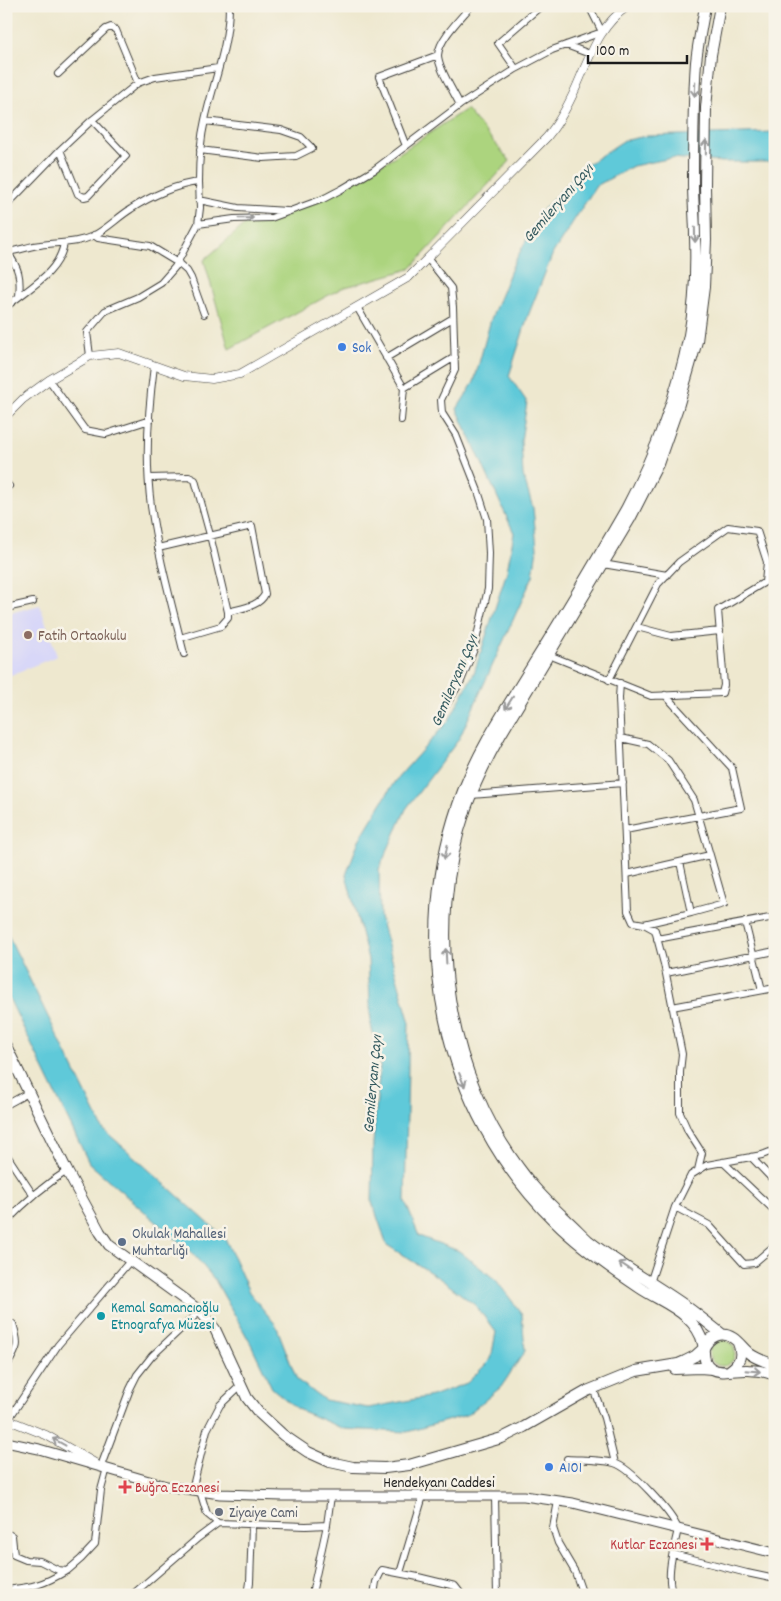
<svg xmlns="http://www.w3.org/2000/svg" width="781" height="1601" font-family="Dekko,sans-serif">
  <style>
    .built { fill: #d8d7f8 }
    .green { fill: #acd47e; stroke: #64784d }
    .water { fill: #5fc9d9; stroke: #3e727a }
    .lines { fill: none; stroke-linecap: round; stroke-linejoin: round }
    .minor-casing { stroke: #3c3b37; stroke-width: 8 }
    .tertiary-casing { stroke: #3c3b37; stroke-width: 9 }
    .secondary-casing { stroke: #3c3b37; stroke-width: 11 }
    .primary-casing { stroke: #3c3b37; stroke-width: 12 }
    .trunk-casing { stroke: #3c3b37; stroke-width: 12 }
    .minor { stroke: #fff; stroke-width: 6 }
    .tertiary { stroke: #fff; stroke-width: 8 }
    .secondary { stroke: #fff; stroke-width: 9 }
    .primary { stroke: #fff; stroke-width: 10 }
    .trunk { stroke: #fff; stroke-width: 10 }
    .oneway { stroke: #999 }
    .shop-dot { fill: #3f7fe0; stroke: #f7f3e8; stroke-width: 2 }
    .education-dot { fill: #8d6e63; stroke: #f7f3e8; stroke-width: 2 }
    .service-dot { fill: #5c6f8a; stroke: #f7f3e8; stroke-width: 2 }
    .culture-dot { fill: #0f9aa8; stroke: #f7f3e8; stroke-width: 2 }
    .health-dot { fill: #e0444e; stroke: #f7f3e8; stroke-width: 2 }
    .worship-dot { fill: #6b7280; stroke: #f7f3e8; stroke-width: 2 }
    .labels { text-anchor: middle; stroke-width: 5; stroke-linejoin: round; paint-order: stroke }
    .shop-label { font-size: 15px; fill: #366cbe; stroke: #f7f3e8; text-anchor: start }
    .education-label { font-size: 15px; fill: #785e54; stroke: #f7f3e8; text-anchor: start }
    .service-label { font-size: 15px; fill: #4e5e75; stroke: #f7f3e8; text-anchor: start }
    .culture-label { font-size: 15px; fill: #0d838f; stroke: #f7f3e8; text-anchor: start }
    .street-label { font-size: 15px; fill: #1c1c1c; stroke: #f7f3e8 }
    .health-label { font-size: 15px; fill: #be3a42; stroke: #f7f3e8; text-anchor: start }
    .worship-label { font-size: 15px; fill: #5b616d; stroke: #f7f3e8; text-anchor: start }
    .water-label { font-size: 16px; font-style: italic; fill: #33595e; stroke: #f7f3e8 }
  </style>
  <rect width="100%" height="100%" fill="#f7f3e8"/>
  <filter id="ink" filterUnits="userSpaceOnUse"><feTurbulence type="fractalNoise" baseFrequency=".02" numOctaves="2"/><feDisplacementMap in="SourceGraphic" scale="10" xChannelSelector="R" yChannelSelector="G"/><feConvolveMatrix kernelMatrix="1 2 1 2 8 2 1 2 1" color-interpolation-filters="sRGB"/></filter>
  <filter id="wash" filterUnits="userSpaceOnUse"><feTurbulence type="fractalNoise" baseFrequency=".0096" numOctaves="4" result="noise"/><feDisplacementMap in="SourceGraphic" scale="20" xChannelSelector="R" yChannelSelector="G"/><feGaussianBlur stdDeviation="1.12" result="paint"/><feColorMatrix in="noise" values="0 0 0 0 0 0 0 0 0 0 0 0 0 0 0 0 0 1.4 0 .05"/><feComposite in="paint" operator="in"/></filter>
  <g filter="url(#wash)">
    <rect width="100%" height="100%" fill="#eee8cf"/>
    <path class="built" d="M40 605 57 656 6 677V614Z"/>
    <path class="green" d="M466 109 510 161 410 269 342 288 229 349 204 260 249 221 274 219 389 160Z
      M709 1353a13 13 0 1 1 26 0a13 13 0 1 1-26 0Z"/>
    <path class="water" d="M775 132V162H722L672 158 633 166 596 186 553 253 528 316 509 376 527 402 521 441 523 475 533 508 537 548 533 576 459 739 406 809 379 869 380 917 409 1020 405 1201 419 1236 459 1251 496 1280 522 1314 525 1351 501 1387 467 1415 407 1432 344 1429 297 1409 272 1388 251 1344 215 1280 193 1254 89 1163 6 992V931L103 1129 225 1238 249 1292 276 1325 297 1380 325 1400 368 1408 432 1396 467 1383 491 1359 496 1332 475 1305 442 1280 387 1245 372 1202 373 1143 380 1065 371 1025 368 959 346 875 359 840 395 781 449 720 474 673 507 571 514 533 457 409 474 382 491 319 513 265 542 211 582 168 623 141 646 136Z"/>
  </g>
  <g filter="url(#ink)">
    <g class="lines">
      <defs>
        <path id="minor" d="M566 45 590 54
          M516 69 498 43 541 6
          M58 74 106 29 111 27 116 30 138 83
          M460 105C454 92 438 68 438 55 439 39 461 18 471 6
          M406 146 379 77 438 55
          M60 150 78 194 84 197 88 196 126 156 92 120
          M200 150 263 158 296 156 312 148 301 137 281 130 205 121
          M199 182C199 161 200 141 205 120 213 83 229 45 229 6
          M199 200 238 208 287 211
          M6 206 60 150 92 120 138 83 155 77 218 68
          M198 224 234 219 271 218 323 199 342 189 374 170 460 105 516 69 552 50 602 32 589 6
          M94 235 98 238 150 246 178 263 187 271 191 278 204 314
          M6 252C18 251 29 246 40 245 58 242 76 244 93 236 107 229 118 217 131 209 149 197 177 184 199 182L200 208 198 224 175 267 161 283 138 297 105 311 87 332 90 356
          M7 252C19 268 21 277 19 296
          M427 258 451 288 453 307 455 370 441 400 442 413 456 435 478 491 487 519 489 553 488 589 474 649 461 681 446 705
          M6 307C28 288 59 274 64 243
          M357 307 404 388 401 420
          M386 358 453 318
          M154 366C148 411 145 460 151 506 158 556 172 605 184 654
          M49 380 85 430 106 434 150 420
          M404 388 455 357
          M150 478 189 477 195 480 210 535 228 612V618L221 626 180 638
          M6 483 9 486
          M158 548 252 526 265 594C259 607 241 608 228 612
          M603 564 667 575
          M6 608 33 602
          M637 627 671 636 720 631
          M549 655 651 696 722 693 724 685 718 610 765 582 767 562 757 531 728 527 679 562 658 584 609 680
          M620 683 619 698 628 911 633 922 644 924 655 930 664 964 682 1054 680 1072V1113L688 1131 702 1153 698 1170
          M621 738 648 744 668 760 694 800 710 855 627 874
          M471 795 623 783
          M625 830 741 808 732 768 665 695
          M691 913 724 904 710 855
          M745 922 762 990
          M644 924 691 913 680 862
          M657 939 775 917
          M666 973 775 951
          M672 1007 775 988
          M6 1105 28 1093
          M6 1154 33 1195
          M751 1157 775 1182
          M723 1162 775 1211
          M675 1207 709 1225 744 1264 754 1263 775 1245
          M6 1222C25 1202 44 1185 67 1171
          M650 1283 675 1207 691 1175 707 1165 762 1155 775 1150
          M6 1322 13 1324C20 1346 18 1348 6 1367
          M593 1388 604 1418 615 1463
          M6 1423 58 1345 130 1261
          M567 1459C582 1460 599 1459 614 1463 630 1467 672 1513 678 1529 674 1549 665 1575 673 1595
          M101 1466 130 1389 137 1375 152 1356 200 1311
          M192 1490 207 1430 220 1405 241 1385
          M200 1491 207 1514 218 1523 306 1526 327 1525
          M495 1496 497 1595
          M558 1501 553 1528 558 1543 575 1572 583 1595
          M6 1533 12 1536 14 1555 26 1560 40 1561 58 1570 67 1571 81 1559 95 1544 101 1490 107 1468
          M673 1554 747 1573 775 1579
          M400 1573 423 1496
          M313 1589 327 1525 331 1496
          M6 1590C33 1587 43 1585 66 1571
          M132 1595 198 1538 218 1523
          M248 1595 250 1582 252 1525
          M374 1595 376 1582 382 1570 418 1577 455 1586 462 1595"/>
        <path id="tertiary" d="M6 416 23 399 49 380 90 356 119 353 184 376 212 379 240 374 409 277 547 137C562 119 572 98 581 76 593 48 602 24 628 6
          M6 1419 46 1435 95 1463"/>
        <path id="secondary" d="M6 1442 39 1449 166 1486 200 1491 220 1494 283 1496H524L573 1503 775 1553"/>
        <path id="primary" d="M6 1046 67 1171 100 1232 109 1245 200 1311 215 1329 247 1398 258 1412 283 1435 308 1452 330 1462 353 1467 385 1468 409 1465 502 1438 524 1427 587 1391 636 1371 678 1364 685 1361 695 1356 704 1348
          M675 1369 700 1368 712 1369"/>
        <path id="trunk" d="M705 6C702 25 698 43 696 62 693 103 693 144 693 184 693 202 695 219 695 237 696 269 695 303 689 335 677 396 655 454 626 509 596 561 566 612 534 663 509 704 481 745 463 791 406 939 441 1110 555 1222 580 1247 610 1268 640 1288 655 1298 673 1305 686 1317 694 1324 701 1334 703 1344 705 1353 702 1362 711 1368 721 1375 737 1369 748 1370 757 1370 767 1372 775 1375
          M720 6 711 55 706 108 705 185 706 240 704 287 697 341 678 407 658 464 630 519 500 736C487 759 475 783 466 808 424 929 446 1076 526 1177 538 1193 553 1207 567 1220 575 1227 582 1235 589 1241 621 1266 657 1285 690 1309 701 1317 711 1326 722 1334
          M704 1348C709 1337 721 1330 733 1338 739 1342 744 1349 750 1354 757 1359 766 1362 775 1365
          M730 1370C740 1363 743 1355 738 1343"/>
      </defs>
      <use href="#minor" class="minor-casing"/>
      <use href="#tertiary" class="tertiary-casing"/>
      <use href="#secondary" class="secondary-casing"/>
      <use href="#primary" class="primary-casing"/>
      <use href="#trunk" class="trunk-casing"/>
      <use href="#minor" class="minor"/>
      <use href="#tertiary" class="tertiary"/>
      <use href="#secondary" class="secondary"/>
      <use href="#primary" class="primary"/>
      <use href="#trunk" class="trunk"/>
    </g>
    <defs><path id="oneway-shaft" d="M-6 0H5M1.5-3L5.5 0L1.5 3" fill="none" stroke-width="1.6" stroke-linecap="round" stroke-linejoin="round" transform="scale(1.25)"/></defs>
    <g class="oneway">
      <use href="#oneway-shaft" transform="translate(695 89) rotate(92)"/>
      <use href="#oneway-shaft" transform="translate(706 147) rotate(-89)"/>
      <use href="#oneway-shaft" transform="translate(246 218) rotate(-1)"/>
      <use href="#oneway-shaft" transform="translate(695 235) rotate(89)"/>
      <use href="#oneway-shaft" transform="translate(509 703) rotate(122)"/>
      <use href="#oneway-shaft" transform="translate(446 852) rotate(102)"/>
      <use href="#oneway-shaft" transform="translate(446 956) rotate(-93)"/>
      <use href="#oneway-shaft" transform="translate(462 1080) rotate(68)"/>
      <use href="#oneway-shaft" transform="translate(625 1266) rotate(-146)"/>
      <use href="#oneway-shaft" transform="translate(753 1371) rotate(5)"/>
      <use href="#oneway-shaft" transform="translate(59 1442) rotate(-151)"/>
    </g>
  </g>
  <g class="shop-dot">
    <circle cx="342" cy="347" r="5"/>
    <circle cx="549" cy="1467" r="5"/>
  </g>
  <circle class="education-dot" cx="28" cy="635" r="5"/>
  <circle class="service-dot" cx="122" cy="1242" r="5"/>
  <circle class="culture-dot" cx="101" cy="1316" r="5"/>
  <g class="health-dot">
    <path d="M122.5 1479.5h5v5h5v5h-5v5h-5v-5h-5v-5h5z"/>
    <path d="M704.5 1536.5h5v5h5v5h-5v5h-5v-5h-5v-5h5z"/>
  </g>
  <circle class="worship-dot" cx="219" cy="1512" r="5"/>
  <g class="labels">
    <g class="shop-label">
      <text x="352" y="352">Sok</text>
      <text x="559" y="1472">A101</text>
    </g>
    <g class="education-label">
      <text x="38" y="640">Fatih Ortaokulu</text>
    </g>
    <g class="service-label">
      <text x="132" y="1238">Okulak Mahallesi<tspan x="132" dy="17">Muhtarlığı</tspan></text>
    </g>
    <g class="culture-label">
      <text x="111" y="1312">Kemal Samancıoğlu<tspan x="111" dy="17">Etnografya Müzesi</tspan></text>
    </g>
    <g class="street-label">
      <text x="439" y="1487">Hendekyanı Caddesi</text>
    </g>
    <g class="health-label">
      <text x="135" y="1492">Buğra Eczanesi</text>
      <text x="697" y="1549" text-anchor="end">Kutlar Eczanesi</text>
    </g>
    <g class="worship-label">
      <text x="229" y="1517">Ziyaiye Cami</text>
    </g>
    <g class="water-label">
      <text transform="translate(557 202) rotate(-49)" y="6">Gemileryanı Çayı</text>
      <text transform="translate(453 680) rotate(-67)" y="6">Gemileryanı Çayı</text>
      <text transform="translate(371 1084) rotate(-85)" y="6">Gemileryanı Çayı</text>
    </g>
  </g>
  <rect width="781" height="1601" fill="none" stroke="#f7f3e8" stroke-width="25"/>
  <path d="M588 55v8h99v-8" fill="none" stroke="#1c1c1c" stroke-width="2.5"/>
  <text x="596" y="55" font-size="15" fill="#1c1c1c" stroke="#f7f3e8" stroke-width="4" paint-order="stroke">100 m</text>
</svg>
